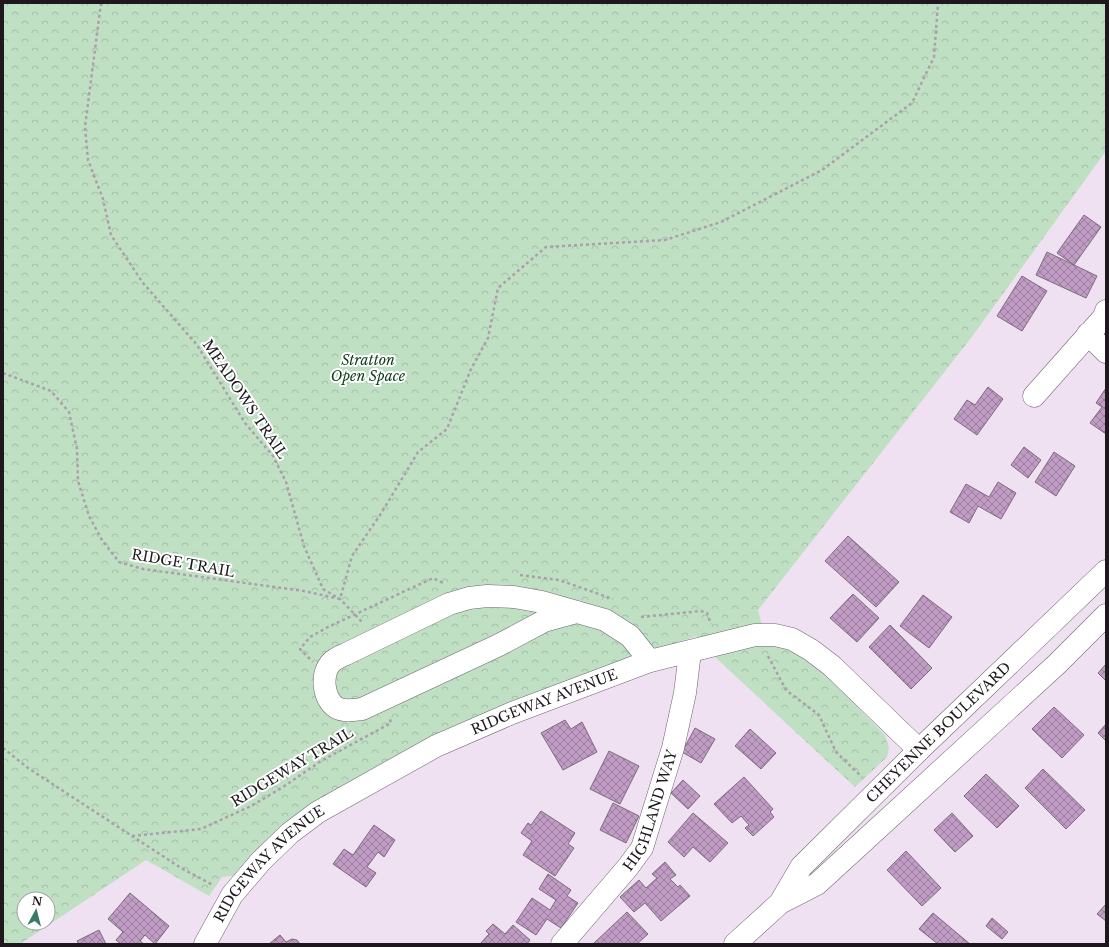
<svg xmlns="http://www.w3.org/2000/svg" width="1109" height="947" font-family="'Libre Baskerville',serif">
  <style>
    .forest { fill: url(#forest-crowns); fill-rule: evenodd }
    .building { fill: url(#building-cross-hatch); stroke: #7a6c7b }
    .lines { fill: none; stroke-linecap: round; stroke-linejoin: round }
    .minor-casing { stroke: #726573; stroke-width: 23 }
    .path { stroke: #ab9fac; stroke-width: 2.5; stroke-dasharray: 3 3; stroke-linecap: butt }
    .minor { stroke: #fff; stroke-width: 22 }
    .labels { text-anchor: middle; stroke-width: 4; stroke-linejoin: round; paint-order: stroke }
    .park-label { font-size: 14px; font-style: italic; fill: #0c3c19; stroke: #fff }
    .street-label { font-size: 14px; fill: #1e181e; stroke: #fff }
  </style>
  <defs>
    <pattern id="forest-crowns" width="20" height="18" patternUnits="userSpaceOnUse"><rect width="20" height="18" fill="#bfe0c3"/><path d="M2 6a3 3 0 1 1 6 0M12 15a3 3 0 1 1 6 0" fill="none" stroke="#a4bfa7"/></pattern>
    <pattern id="building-cross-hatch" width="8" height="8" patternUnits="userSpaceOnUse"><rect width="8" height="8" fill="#c09cc4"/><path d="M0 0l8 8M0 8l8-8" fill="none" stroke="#9b7e9f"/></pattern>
  </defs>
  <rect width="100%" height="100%" fill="#f0e1f2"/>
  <path class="forest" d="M3 3H1106V151L971 338 758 610 767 644 780 646 798 653 814 663 885 735 889 748 887 757 855 787 715 657 697 636 618 662 517 701 246 866 233 876 222 877 209 896 146 860 20 944H3ZM24 899H48V923H24Z"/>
  <path class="building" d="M1084 215 1101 227 1074 265 1057 253Z
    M1047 252 1097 276 1086 298 1036 275Z
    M1022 276 1047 291 1022 331 997 316Z
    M988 387 1003 399 977 435 954 419 967 400 975 405Z
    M1106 388V434L1090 423 1102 407 1096 403Z
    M1024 447 1041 460 1028 478 1011 465Z
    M1054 452 1075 466 1056 496 1035 482Z
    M998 482 1016 493 1001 519 978 506 969 523 950 512 966 484 989 497Z
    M848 536 899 582 876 607 825 561Z
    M853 594 879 618 857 642 830 618Z
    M923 595 952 617 929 648 900 626Z
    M890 625 932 668 911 689 869 647Z
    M1106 664V681L1098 673Z
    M1054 707 1084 735 1062 758 1032 729Z
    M565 720 571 729 582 722 597 752 563 770 541 733Z
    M1106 724V741L1098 733Z
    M695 728 715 739 701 763 682 752Z
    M750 729 776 753 761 769 735 746Z
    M609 751 639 766 620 804 590 789Z
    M1043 769 1085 810 1066 829 1025 788Z
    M986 774 1019 806 997 828 964 796Z
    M744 777 773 809 770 812 774 817 753 836 745 828 749 825 741 816 732 823 714 804Z
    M683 780 700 796 688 809 671 793Z
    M613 803 639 816 626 843 600 830Z
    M541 811 575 833 568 844 574 848 555 876 523 855 532 841 521 833 528 823 531 825Z
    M693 813 728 843 710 862 693 847 684 857 668 842Z
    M952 813 973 836 955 852 934 830Z
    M374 825 395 840 384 857 378 852 367 867 376 873 366 887 333 864 344 849 353 855Z
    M906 851 941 888 922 906 887 870Z
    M665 862 676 875 670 879 678 887 680 885 690 896 661 921 645 903 634 912 620 897 639 880 646 888 657 878 652 874Z
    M548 874 571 890 567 896 578 903 561 928 547 919 536 935 516 922 532 898 550 910 556 900 539 889Z
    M130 893 169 926 155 944 145 935 140 941 144 944H121L116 940 123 932 108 919Z
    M1106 904V921L1097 914Z
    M627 912 648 934 637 944H593Z
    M933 913 970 944H938L919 929Z
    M992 918 1008 932 1002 939 986 926Z
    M493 924 505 934 513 925 530 940 527 944H480L489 934 486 931Z
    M99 930 106 944H79L77 941Z
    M280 935 286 942 292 939 297 940 300 944H269Z"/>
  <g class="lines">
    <defs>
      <g id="minor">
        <path d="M1088 334 1106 352"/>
        <path d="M1034 396 1104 317 1106 311"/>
        <path d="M577 612 544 621 499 645 362 709C354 710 345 712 337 708 323 699 321 676 330 664 334 659 341 656 346 654L449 604 469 598 487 596 514 597 542 602 605 620 630 636 650 661"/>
        <path id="s1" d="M780 903 801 867 919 750 1106 571"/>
        <path id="s2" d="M205 944 232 895 261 861 290 833 318 812 436 746 512 713 650 661 755 635H775L792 639 811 650 832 666 919 750"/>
        <path id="s3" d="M562 944 628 867 642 848 673 748 685 693 690 652"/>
        <path d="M735 944 780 903 817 884 1057 664 1106 615"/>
      </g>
    </defs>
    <use href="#minor" class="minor-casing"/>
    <path class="path" d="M101 3 85 127 88 160 103 199 111 235 143 283 197 345 245 423 273 456 286 482 304 546 323 589 340 599 363 623
      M3 373 51 391 69 412 77 449 78 481 89 516 102 540 119 562 143 569 304 591 340 599 352 556 382 512 418 452 447 429 471 369 488 338 498 288 546 247 665 240 721 222 822 170 912 103 934 57 938 3
      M520 575 559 580 613 599
      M641 617 701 611 707 613 711 624
      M768 656 786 690 819 715 836 752 862 777
      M310 659 300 649 310 637 328 627 433 578 445 584
      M350 731 357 740
      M3 748 28 768 181 868 213 885
      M132 836 201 829 251 806 283 787 321 761 391 723 390 719"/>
    <use href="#minor" class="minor"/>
  </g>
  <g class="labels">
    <g class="park-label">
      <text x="368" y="365">Stratton<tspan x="368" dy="16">Open Space</tspan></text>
    </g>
    <g class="street-label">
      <text transform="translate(245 399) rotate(56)" y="5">MEADOWS TRAIL</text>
      <text transform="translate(183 563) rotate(10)" y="5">RIDGE TRAIL</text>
      <text dy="5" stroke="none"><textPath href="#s2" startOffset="428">RIDGEWAY AVENUE</textPath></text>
      <text dy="5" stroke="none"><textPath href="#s1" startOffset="234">CHEYENNE BOULEVARD</textPath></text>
      <text transform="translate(292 767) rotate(-31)" y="5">RIDGEWAY TRAIL</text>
      <text dy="5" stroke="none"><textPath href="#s3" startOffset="163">HIGHLAND WAY</textPath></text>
      <text dy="5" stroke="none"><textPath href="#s2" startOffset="104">RIDGEWAY AVENUE</textPath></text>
    </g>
  </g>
  <rect width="1109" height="947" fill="none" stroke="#1e181e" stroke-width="8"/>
  <g transform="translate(36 911) rotate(7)"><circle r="19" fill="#ffffff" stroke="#a5a3a5"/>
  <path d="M0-3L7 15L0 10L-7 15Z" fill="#397968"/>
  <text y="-6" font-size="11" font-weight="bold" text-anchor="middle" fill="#1e181e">N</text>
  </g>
</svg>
